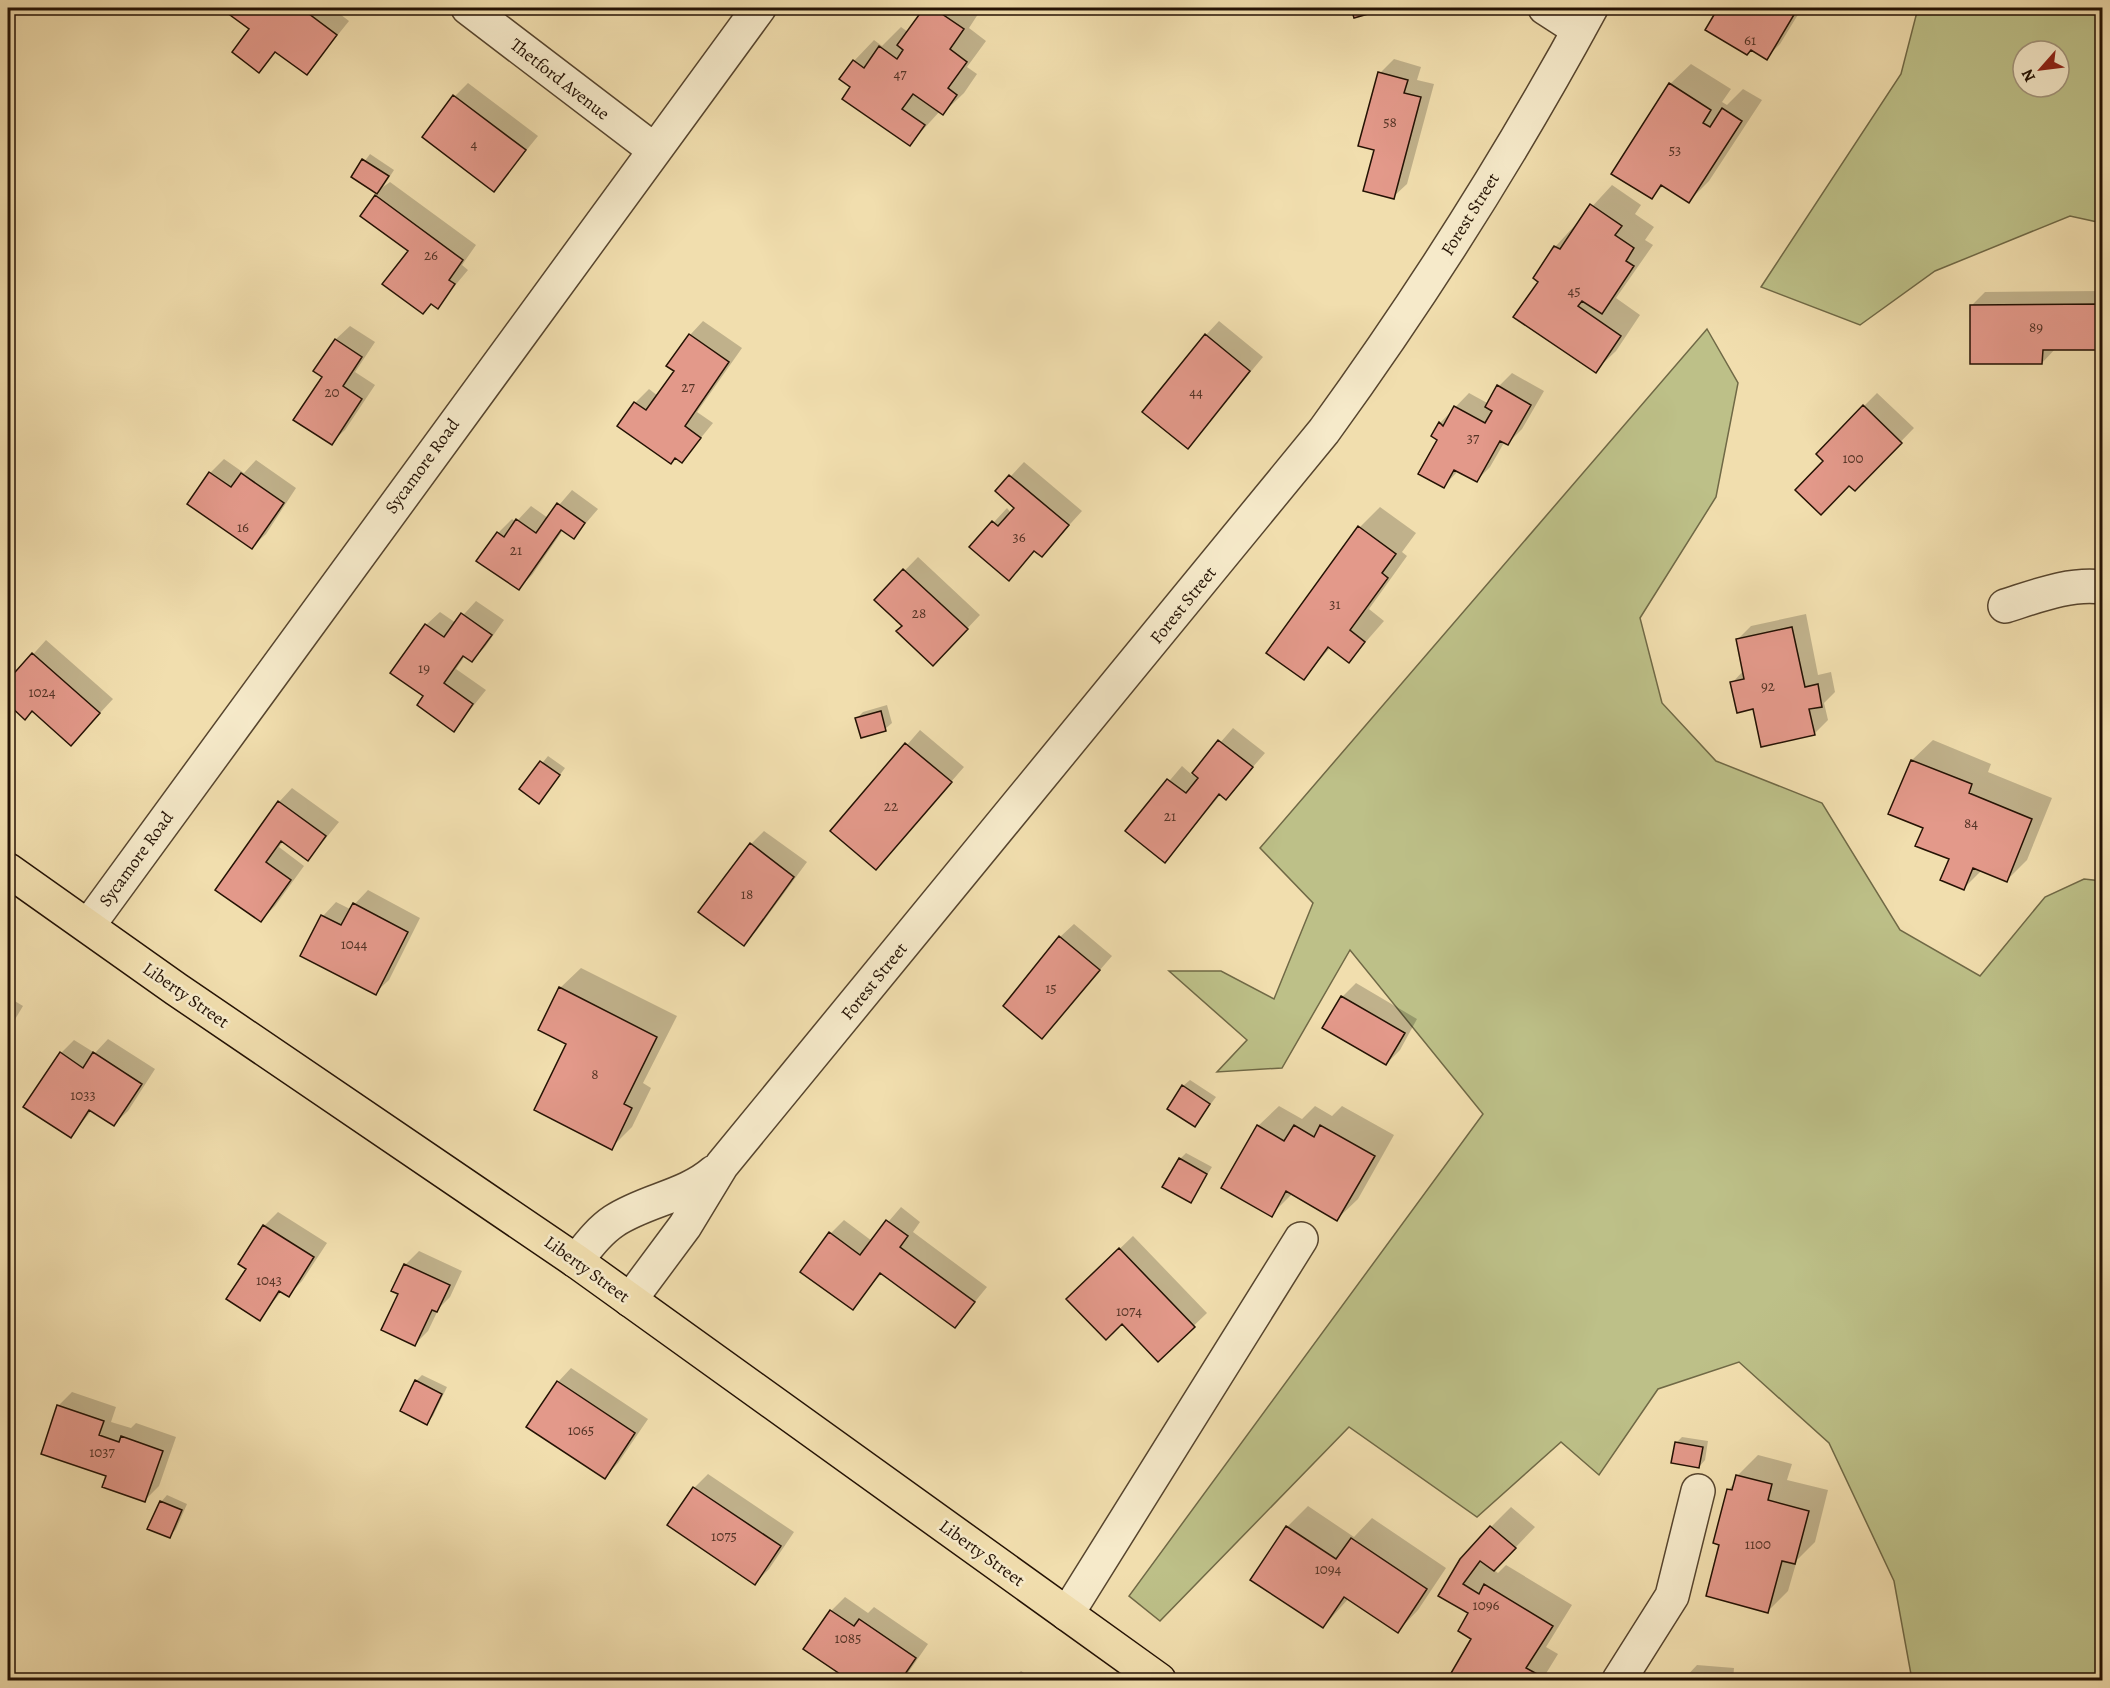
<svg xmlns="http://www.w3.org/2000/svg" width="2110" height="1688" font-family="Alegreya,serif">
  <style>
    .green { fill: #bdc088; stroke: #706946; stroke-width: 1.5; fill-rule: evenodd }
    .shadow { fill: #0003 }
    .building { fill: #e3998a; stroke: #241204; stroke-width: 1.5 }
    .lines { fill: none; stroke-linecap: round; stroke-linejoin: round }
    .minor-casing { stroke: #57452e; stroke-width: 36 }
    .major-casing { stroke: #241204; stroke-width: 36 }
    .minor { stroke: #f6eaca; stroke-width: 33 }
    .major { stroke: #f1deae; stroke-width: 33 }
    .labels { text-anchor: middle; stroke-width: 5; stroke-linejoin: round; paint-order: stroke }
    .number-label { font-size: 15px; fill: #543426 }
    .street-label { font-size: 18px; fill: #241204; stroke: #f6eaca }
  </style>
  <rect width="100%" height="100%" fill="#f1deae"/>
  <filter id="stains"><feTurbulence type="fractalNoise" baseFrequency=".00333" numOctaves="4"/><feColorMatrix values="0 0 0 0 .2 0 0 0 0 .09 0 0 0 0 .02 0 0 0 .5 -.17"/></filter>
  <radialGradient id="worn" r=".72"><stop offset=".6" stop-color="#630" stop-opacity="0"/><stop offset="1" stop-color="#630" stop-opacity=".3"/></radialGradient>
  <path class="green" d="M1918 8H2102V223L2070 216 1935 271 1860 325 1761 287 1901 74ZM2023 51H2059V87H2023Z
    M1707 329 1738 383 1716 497 1640 618 1662 703 1716 761 1822 803 1900 930 1980 976 2045 897 2084 879 2102 881V1680H1912L1894 1581 1829 1443 1739 1362 1658 1389 1599 1475 1561 1442 1477 1517 1349 1427 1160 1621 1129 1596 1483 1114 1350 950 1282 1068 1217 1072 1247 1040 1169 971H1221L1274 999 1313 903 1260 848Z"/>
  <path class="shadow" d="M227 8H332L349 21 307 73 277 51 259 71 251 29 225 10Z
    M926 8H982L969 28 986 41 967 67 977 74 964 93 943 113 940 111 910 144 852 87 854 61 874 40 882 46 901 27 908 32Z
    M1720 8H1802L1780 44 1766 58 1707 30Z
    M1394 59 1421 67 1417 80 1434 84 1407 184 1393 197 1376 149 1380 73Z
    M1691 64 1731 89 1722 102 1727 105 1743 89 1762 100 1709 181 1689 201 1664 185 1651 197 1670 84Z
    M468 83 538 136 494 190 455 96Z
    M370 154 394 170 383 187 390 182 476 245 462 265 468 270 437 307 432 303 423 312 410 251 376 196 379 193 353 177Z
    M1612 185 1641 205 1635 214 1654 227 1645 240 1653 245 1616 298 1640 315 1616 351 1595 371 1540 281 1555 247Z
    M2102 291V348H2056L2042 363 1972 305 1985 292Z
    M703 321 742 348 697 412 713 423 682 461 635 403 649 389 658 396 676 371 668 365 690 335Z
    M1219 321 1263 357 1188 447 1206 335Z
    M350 326 375 342 355 372 375 385 345 430 331 443 324 377 315 371 336 339Z
    M1512 373 1544 391 1522 429 1508 443 1505 441 1490 467 1476 481 1459 470 1443 487 1440 423 1469 393 1489 404 1499 386Z
    M1877 393 1914 428 1855 489 1825 461 1864 406Z
    M224 459 244 473 256 460 296 488 266 534 252 547 210 473Z
    M1024 462 1082 511 1042 555 1036 550 1009 579 971 547 1007 508 1011 513 1016 507 997 491Z
    M572 490 598 509 574 537 563 530 532 575 519 588 478 561 498 533 512 519 516 522 531 506 548 518Z
    M1380 507 1416 533 1402 552 1407 556 1369 609 1384 621 1349 661 1331 647 1303 678 1360 527Z
    M918 557 980 615 947 650 876 600Z
    M476 601 504 620 485 647 472 660 465 656 456 669 486 690 454 730 425 696 426 625 440 612 456 623Z
    M1806 614 1818 675 1831 672 1835 692 1824 703 1828 720 1814 734 1754 707 1732 683 1744 670 1738 639 1751 626Z
    M46 640 113 699 71 744 33 710 25 718 8 702V682Z
    M887 705 892 723 885 729 857 718 863 712Z
    M1233 728 1265 753 1226 798 1221 794 1165 861 1127 831 1182 766 1192 775Z
    M920 730 964 767 876 868 832 831Z
    M1933 740 1991 764 1988 772 2052 798 2027 860 2007 880 1982 870 1964 888 1951 858 1925 827 1890 813 1912 760Z
    M548 756 565 768 545 795 521 789Z
    M292 788 339 822 308 860 283 841 279 847 304 866 275 906 261 920 217 889 279 802Z
    M764 831 807 862 757 930 744 944 751 844Z
    M368 890 420 918 389 980 375 993 323 916 336 902 350 909Z
    M1074 924 1112 956 1042 1037 1060 937Z
    M581 968 677 1016 643 1083 651 1088 632 1127 611 1148 568 1044 560 988Z
    M1356 983 1417 1019 1400 1050 1386 1064 1342 997Z
    M8 997 23 1006 8 1031Z
    M108 1039 155 1069 128 1111 114 1124 92 1110 71 1136 61 1053 74 1040 95 1053Z
    M1190 1080 1216 1097 1195 1125 1183 1086Z
    M1279 1106 1302 1119 1315 1106 1332 1116 1342 1106 1394 1135 1358 1199 1337 1219 1293 1193 1271 1215 1258 1126Z
    M1186 1153 1212 1167 1191 1201 1180 1159Z
    M901 1207 920 1222 913 1232 987 1287 955 1326 882 1273 852 1308 831 1233 844 1220 872 1241Z
    M278 1212 327 1243 302 1281 289 1295 282 1291 259 1319 248 1269 264 1226Z
    M1133 1236 1207 1313 1158 1360 1082 1285Z
    M419 1251 462 1271 450 1297 439 1308 428 1331 415 1344 405 1265Z
    M571 1368 648 1419 618 1463 605 1477 558 1382Z
    M422 1375 447 1387 433 1416 427 1423 416 1381Z
    M72 1392 116 1407 111 1422 131 1428 136 1423 176 1437 159 1486 145 1500 108 1475 58 1406Z
    M1682 1437 1708 1441 1705 1460 1699 1467 1676 1443Z
    M1758 1455 1792 1464 1787 1480 1828 1490 1815 1542 1797 1560 1788 1591 1768 1611 1728 1490 1736 1482 1738 1475Z
    M708 1474 794 1532 769 1569 755 1583 669 1525 694 1488Z
    M167 1495 187 1504 176 1529 170 1536 161 1502Z
    M1308 1506 1354 1537 1372 1518 1446 1568 1418 1610 1398 1631 1349 1598 1323 1627 1252 1579 1287 1527Z
    M1511 1507 1535 1527 1494 1570 1498 1573 1506 1565 1572 1605 1546 1647 1558 1654 1542 1680H1448L1473 1639 1470 1613 1440 1595 1491 1527Z
    M845 1597 868 1613 874 1607 928 1644 903 1680H852L805 1649 831 1611Z
    M1697 1665 1734 1668 1733 1680H1683Z
    M1021 1671 1035 1680H1011Z"/>
  <path class="building" d="M225 8H301L337 35 307 75 275 52 259 73 232 52 249 29 223 10Z
    M924 8H933L964 29 950 49 967 62 948 88 957 95 943 115 913 94 902 109 925 125 910 146 842 99 850 87 839 79 853 60 864 68 879 46 897 59 903 50 897 45Z
    M1351 8H1389L1354 18Z
    M1718 8H1798L1767 60 1751 50 1747 55 1705 30Z
    M1378 72 1408 80 1404 93 1421 97 1394 199 1363 191 1374 150 1358 146Z
    M1669 83 1711 110 1703 123 1710 127 1722 108 1742 121 1689 203 1661 185 1652 199 1611 174Z
    M453 95 526 150 494 192 422 137Z
    M362 159 389 176 377 194 351 177Z
    M375 195 463 260 449 280 455 284 438 309 431 304 423 314 382 284 408 251 360 216Z
    M1590 204 1622 226 1615 235 1634 248 1626 261 1634 266 1602 314 1582 301 1578 306 1621 336 1596 373 1513 317 1538 282 1533 278 1554 246 1560 249Z
    M2102 304V350H2043L2042 364H1970V305Z
    M689 334 729 362 685 426 701 438 682 463 675 458 671 464 617 426 634 402 646 410 674 371 666 366Z
    M1205 334 1250 371 1188 449 1142 412Z
    M335 339 362 357 343 386 362 399 332 445 293 420 322 377 313 371Z
    M1497 385 1531 405 1508 445 1500 441 1477 482 1454 470 1444 488 1418 474 1437 440 1431 436 1439 422 1443 426 1454 406 1485 423 1492 411 1485 407Z
    M1863 405 1902 443 1855 491 1849 486 1821 515 1795 490 1823 461 1816 454Z
    M209 472 231 487 241 473 284 503 252 549 187 504Z
    M1009 475 1069 525 1042 557 1034 551 1009 581 969 547 992 521 998 526 1014 508 995 491Z
    M557 503 585 523 574 539 561 530 519 590 476 561 497 532 504 537 516 519 536 533Z
    M1358 526 1396 554 1382 573 1388 578 1350 630 1365 642 1349 663 1328 647 1304 680 1266 653Z
    M903 569 968 629 933 666 896 631 902 626 874 600Z
    M461 613 492 635 472 662 463 656 444 683 473 704 454 732 417 705 423 696 390 673 425 624 444 637Z
    M1792 627 1805 687 1818 684 1822 707 1809 709 1815 735 1761 747 1753 709 1737 713 1730 682 1744 679 1736 639Z
    M32 653 100 713 71 746 32 711 25 720 8 704V680Z
    M881 711 886 731 861 738 855 718Z
    M1218 740 1253 767 1226 800 1219 794 1165 863 1125 831 1167 779 1186 793 1198 778 1192 773Z
    M905 743 952 782 876 870 830 831Z
    M1911 760 1972 784 1969 793 2032 819 2007 882 1973 868 1964 890 1940 880 1949 859 1915 846 1923 828 1888 814Z
    M540 761 560 775 539 804 519 789Z
    M278 801 326 836 308 861 281 841 266 862 291 880 261 922 215 890Z
    M750 843 794 877 744 946 698 912Z
    M353 903 408 932 376 995 300 956 321 915 341 925Z
    M1059 936 1100 970 1042 1039 1003 1006Z
    M559 987 657 1037 624 1104 632 1108 612 1150 534 1110 566 1044 538 1030Z
    M1341 996 1405 1033 1386 1065 1322 1028Z
    M60 1052 83 1068 93 1052 142 1084 114 1126 89 1110 71 1138 23 1107Z
    M1182 1085 1210 1104 1195 1127 1167 1109Z
    M1257 1125 1284 1141 1294 1125 1314 1137 1320 1125 1375 1156 1337 1221 1286 1191 1272 1217 1221 1188Z
    M1179 1158 1207 1174 1191 1203 1162 1187Z
    M886 1220 908 1236 900 1247 975 1302 955 1328 880 1273 853 1310 800 1272 829 1232 860 1255Z
    M263 1225 314 1257 289 1297 279 1291 260 1321 226 1299 246 1269 238 1264Z
    M1119 1248 1195 1327 1158 1362 1122 1324 1106 1340 1066 1299Z
    M404 1264 450 1285 437 1312 432 1310 415 1346 381 1330 398 1294 391 1291Z
    M415 1380 442 1394 427 1425 400 1411Z
    M557 1381 635 1433 605 1479 526 1427Z
    M57 1405 104 1421 99 1435 119 1442 121 1436 163 1451 145 1502 102 1487 106 1476 41 1454Z
    M1675 1442 1703 1447 1699 1468 1671 1463Z
    M1736 1475 1772 1484 1768 1500 1809 1511 1795 1564 1782 1561 1768 1613 1706 1596 1719 1545 1713 1543 1727 1489 1732 1490Z
    M693 1487 781 1546 755 1585 667 1525Z
    M160 1501 182 1510 170 1538 147 1529Z
    M1286 1526 1336 1559 1351 1538 1427 1589 1398 1633 1344 1597 1323 1628 1250 1580Z
    M1490 1526 1516 1548 1494 1571 1480 1561 1463 1584 1479 1594 1484 1584 1553 1626 1526 1668 1539 1675 1535 1680H1447L1471 1639 1458 1631 1468 1613 1438 1596 1460 1559Z
    M830 1610 854 1626 859 1619 916 1658 901 1680H849L803 1649Z"/>
  <g class="lines">
    <defs>
      <path id="minor" d="M468 8 653 149
        M1545 8 1579 30
        M2005 606C2037 596 2069 583 2102 587
        M88 926 759 8
        M576 1261C588 1246 599 1231 614 1221 646 1200 685 1197 714 1172
        M630 1300 685 1226 722 1165 1324 431C1422 296 1512 154 1591 8
        M1067 1614 1301 1239
        M1619 1680 1672 1596 1698 1491"/>
      <path id="major" d="M8 870 176 989 576 1261 1159 1680"/>
    </defs>
    <use href="#minor" class="minor-casing"/>
    <use href="#major" class="major-casing"/>
    <use href="#minor" class="minor"/>
    <use href="#major" class="major"/>
  </g>
  <g class="labels">
    <g class="number-label">
      <text x="1750" y="45">61</text>
      <text x="900" y="79">47</text>
      <text x="1390" y="127">58</text>
      <text x="474" y="149">4</text>
      <text x="1675" y="155">53</text>
      <text x="431" y="260">26</text>
      <text x="1574" y="296">45</text>
      <text x="2036" y="332">89</text>
      <text x="688" y="392">27</text>
      <text x="332" y="397">20</text>
      <text x="1196" y="397">44</text>
      <text x="1473" y="443">37</text>
      <text x="1853" y="463">100</text>
      <text x="243" y="532">16</text>
      <text x="1019" y="542">36</text>
      <text x="516" y="555">21</text>
      <text x="1335" y="609">31</text>
      <text x="919" y="618">28</text>
      <text x="424" y="673">19</text>
      <text x="1768" y="691">92</text>
      <text x="42" y="697">1024</text>
      <text x="891" y="811">22</text>
      <text x="1170" y="821">21</text>
      <text x="1971" y="828">84</text>
      <text x="747" y="899">18</text>
      <text x="354" y="949">1044</text>
      <text x="1051" y="993">15</text>
      <text x="595" y="1079">8</text>
      <text x="83" y="1100">1033</text>
      <text x="269" y="1285">1043</text>
      <text x="1129" y="1316">1074</text>
      <text x="581" y="1435">1065</text>
      <text x="102" y="1457">1037</text>
      <text x="724" y="1541">1075</text>
      <text x="1758" y="1549">1100</text>
      <text x="1328" y="1574">1094</text>
      <text x="1486" y="1610">1096</text>
      <text x="848" y="1643">1085</text>
    </g>
    <g class="street-label">
      <text transform="translate(560 79) rotate(38)" y="6">Thetford Avenue</text>
      <text transform="translate(1470 214) rotate(-58)" y="6">Forest Street</text>
      <text transform="translate(422 466) rotate(-54)" y="6">Sycamore Road</text>
      <text transform="translate(1183 605) rotate(-51)" y="6">Forest Street</text>
      <text transform="translate(136 859) rotate(-54)" y="6">Sycamore Road</text>
      <text transform="translate(874 981) rotate(-51)" y="6">Forest Street</text>
      <text transform="translate(186 995) rotate(35)" y="6">Liberty Street</text>
      <text transform="translate(587 1269) rotate(36)" y="6">Liberty Street</text>
      <text transform="translate(982 1553) rotate(36)" y="6">Liberty Street</text>
    </g>
  </g>
  <rect width="2110" height="1688" fill="none" stroke="#f1deae" stroke-width="30"/>
  <rect x="9" y="9" width="2092" height="1670" fill="none" stroke="#241204" stroke-width="3"/>
  <rect x="15" y="15" width="2080" height="1658" fill="none" stroke="#241204" stroke-width="1.5"/>
  <g transform="translate(2041 69) rotate(242)"><circle r="28" fill="#f6eaca" stroke="#a2947b" stroke-width="1.5"/>
  <path d="M0-4.5L10 22L0 15L-10 22Z" fill="#8f2418"/>
  <text y="-9" font-size="16" font-weight="bold" text-anchor="middle" fill="#241204">N</text>
  </g>
  <rect width="100%" height="100%" filter="url(#stains)"/>
  <rect width="100%" height="100%" fill="url(#worn)"/>
</svg>
